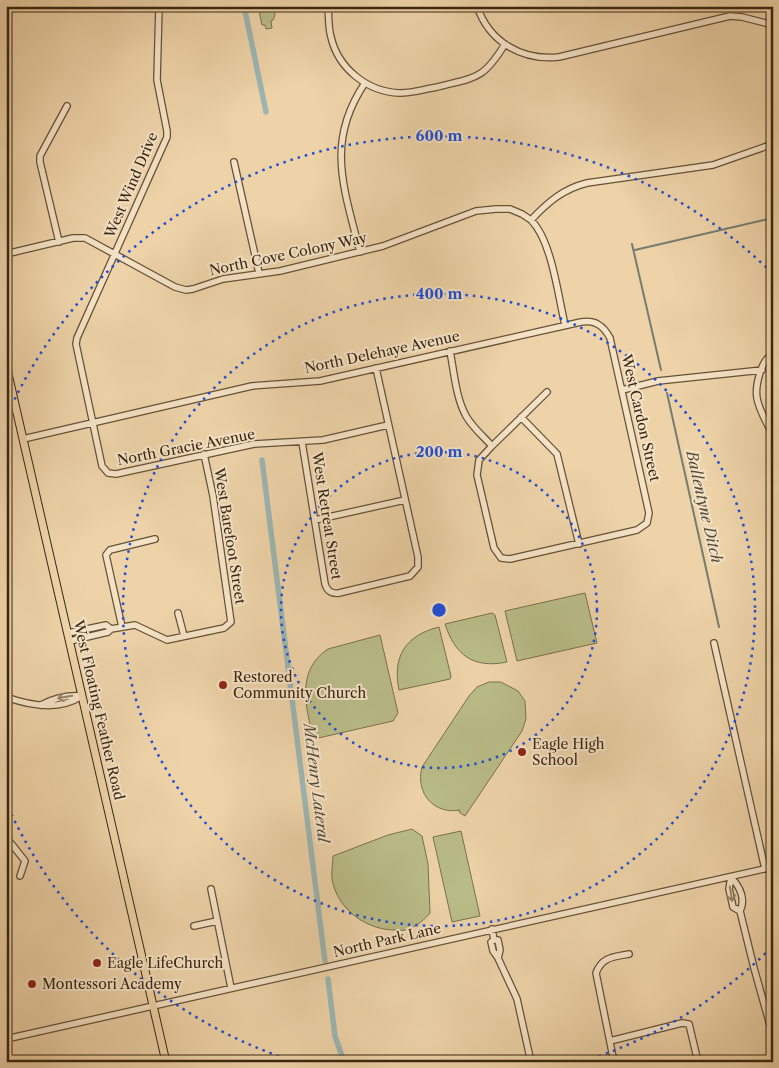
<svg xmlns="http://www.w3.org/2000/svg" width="779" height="1068" font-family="'Libre Caslon Text',serif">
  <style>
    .green { fill: #b9bc87; stroke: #79724c }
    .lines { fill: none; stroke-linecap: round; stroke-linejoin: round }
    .stream { stroke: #747d72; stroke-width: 2 }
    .canal { stroke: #9cb6b2; stroke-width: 5.5 }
    .minor-casing { stroke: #665237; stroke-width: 8 }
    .major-casing { stroke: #392711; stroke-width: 9 }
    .minor { stroke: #f4e2c6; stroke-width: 5.5 }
    .major { stroke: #eed3a8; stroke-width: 7 }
    .oneway { stroke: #96846c }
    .ring { fill: none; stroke: #1d4ed8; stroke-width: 2.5; stroke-dasharray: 2.5 5 }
    .poi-dot { fill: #8f2418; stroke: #f4e2c6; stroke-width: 2 }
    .labels { text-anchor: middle; stroke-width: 4; stroke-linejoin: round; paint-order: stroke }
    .street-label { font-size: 14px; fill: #392711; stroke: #f4e2c6 }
    .poi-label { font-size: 14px; fill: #392711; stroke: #f4e2c6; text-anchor: start }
    .water-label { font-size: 15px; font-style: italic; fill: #524b39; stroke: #f4e2c6 }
    .centre { fill: #1d4ed8; stroke: #f4e2c6; stroke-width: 2.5 }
    .ring-label { font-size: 15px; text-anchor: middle; font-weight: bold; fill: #1d4ed8; stroke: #f4e2c6; stroke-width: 4; stroke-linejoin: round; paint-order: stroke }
  </style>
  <rect width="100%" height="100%" fill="#eed3a8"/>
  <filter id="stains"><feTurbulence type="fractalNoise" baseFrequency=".004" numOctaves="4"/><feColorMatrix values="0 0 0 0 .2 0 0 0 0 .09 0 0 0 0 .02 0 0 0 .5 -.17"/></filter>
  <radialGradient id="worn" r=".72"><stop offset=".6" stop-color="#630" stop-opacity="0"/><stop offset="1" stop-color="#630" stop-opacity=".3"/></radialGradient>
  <path class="green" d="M258 6H273L275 15 273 20 271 21 272 28 266 29 265 25H262Z
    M585 593 597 643 517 661 505 611Z
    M492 613 495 615 507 662C473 669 455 655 445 624Z
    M439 627 451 676 450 679 399 690C392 656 406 635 439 627Z
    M380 635 398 713 393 721 314 739C305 707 296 670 328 649Z
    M489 682H501L518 691 525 701 526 719 522 731 465 816 459 812 460 810C434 815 415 793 422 767L469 696 477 687Z
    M412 829 422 836 428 864 430 913C425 919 417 926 409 929 405 931 401 930 397 930 368 931 337 910 332 879 331 872 333 863 333 856L388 835Z
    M461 831 480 916 452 922 433 837Z"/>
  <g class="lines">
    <path class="stream" d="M632 244 661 370
      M635 250 773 218
      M667 393 719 627"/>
    <path class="canal" d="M244 6 266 112
      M262 460 325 961
      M328 979 335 1036 344 1062"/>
    <defs>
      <path id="minor" d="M159 6 157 80 167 131V137L77 338 76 344 102 466 108 473 116 474 254 444 323 440 388 425
        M328 6C329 16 328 27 331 37 338 68 367 92 400 93 413 93 425 89 437 87 476 77 483 80 505 44
        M477 6C489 42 522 61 559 57L730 16 742 17 773 25
        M234 162 259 273
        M531 220C552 241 558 296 565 325
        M59 242 40 162V156L67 106
        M360 252C344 188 325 142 365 83
        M6 254 73 238H85L175 287 186 290 193 289 223 279 280 271 383 246 476 211 496 209H510L522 214 531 220C548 202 563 189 587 183L713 165 773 144
        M773 355C761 358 755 387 757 398 759 411 768 424 773 436
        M622 390 658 381 762 370
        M521 417 557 454 579 544
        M23 439 252 386 320 381 581 322C595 320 603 325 610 338L649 513 647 523 637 530 510 559 501 558 494 548 477 475 479 460 492 446C483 436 473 428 466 416 456 398 454 372 450 351
        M302 442 325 584C327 591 332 594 339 593L410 576 418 567V557L376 368
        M492 446 547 392
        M315 520 405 500
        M178 613 184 636
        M122 627 106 555 110 550 155 539
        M111 629 135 625 167 640 224 628 231 622 213 496 204 454
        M68 633 106 625 111 629 108 632 70 641
        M714 643 765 869
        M6 697C31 706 59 711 82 696 67 695 54 698 41 705
        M773 700 771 710 773 718
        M6 837 25 861 20 876
        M211 889 231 988
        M740 911 733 907 729 889 731 877C740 887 746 899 740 911L754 968 773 1036
        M194 926 217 921
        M492 929 494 940 491 942 493 951 498 958 500 950 498 940H494
        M498 958 517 999 531 1062
        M6 1039 773 867
        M610 1041 682 1023 689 1024 698 1062
        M614 1062 596 973C602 957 613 957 629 954"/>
      <path id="major" d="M6 365 166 1062"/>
    </defs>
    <use href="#minor" class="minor-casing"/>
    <use href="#major" class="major-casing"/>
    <use href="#minor" class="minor"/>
    <use href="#major" class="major"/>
  </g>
  <defs><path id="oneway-shaft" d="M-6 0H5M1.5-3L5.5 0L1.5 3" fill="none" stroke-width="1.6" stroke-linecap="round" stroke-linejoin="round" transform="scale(1.25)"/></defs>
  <g class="oneway">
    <use href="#oneway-shaft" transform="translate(65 697) rotate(170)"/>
    <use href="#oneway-shaft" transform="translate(731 894) rotate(81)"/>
  </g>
  <g class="ring">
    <circle cx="439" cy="610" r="158"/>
    <circle cx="439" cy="610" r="316"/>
    <path d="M771 948A474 474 0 0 1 585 1061M293 1061A474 474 0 0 1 8 807M8 413A474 474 0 0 1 771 272"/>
  </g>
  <g class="poi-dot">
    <circle cx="223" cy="685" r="5"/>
    <circle cx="522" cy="752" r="5"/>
    <circle cx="97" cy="963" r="5"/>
    <circle cx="32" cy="984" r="5"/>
  </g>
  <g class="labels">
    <g class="street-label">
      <text transform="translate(131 185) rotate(-67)" y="5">West Wind Drive</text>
      <text transform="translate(288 254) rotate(-12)" y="5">North Cove Colony Way</text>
      <text transform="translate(382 352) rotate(-12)" y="5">North Delehaye Avenue</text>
      <text transform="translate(641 418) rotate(77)" y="5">West Cardon Street</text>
      <text transform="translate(186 447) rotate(-11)" y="5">North Gracie Avenue</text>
      <text transform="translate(327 516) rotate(81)" y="5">West Retreat Street</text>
      <text transform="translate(230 536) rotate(81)" y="5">West Barefoot Street</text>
      <text transform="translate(99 710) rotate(77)" y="5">West Floating Feather Road</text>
      <text transform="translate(387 940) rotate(-13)" y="5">North Park Lane</text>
    </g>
    <g class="poi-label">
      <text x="233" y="682">Restored<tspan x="233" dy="16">Community Church</tspan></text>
      <text x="532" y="749">Eagle High<tspan x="532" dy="16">School</tspan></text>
      <text x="107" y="968">Eagle LifeChurch</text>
      <text x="42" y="989">Montessori Academy</text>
    </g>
    <g class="water-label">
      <text transform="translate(704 507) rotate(77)" y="5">Ballentyne Ditch</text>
      <text transform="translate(316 783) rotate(83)" y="5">McHenry Lateral</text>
    </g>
  </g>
  <circle cx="439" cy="610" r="8" class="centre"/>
  <g class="ring-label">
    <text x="439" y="141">600 m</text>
    <text x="439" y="299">400 m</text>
    <text x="439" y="457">200 m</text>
  </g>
  <rect width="779" height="1068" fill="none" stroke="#eed3a8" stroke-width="25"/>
  <rect x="8" y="8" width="764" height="1053" fill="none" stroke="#392711" stroke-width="2.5"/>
  <rect x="12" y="12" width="754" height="1043" fill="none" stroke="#392711"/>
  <rect width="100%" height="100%" filter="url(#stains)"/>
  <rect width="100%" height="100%" fill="url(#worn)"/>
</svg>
